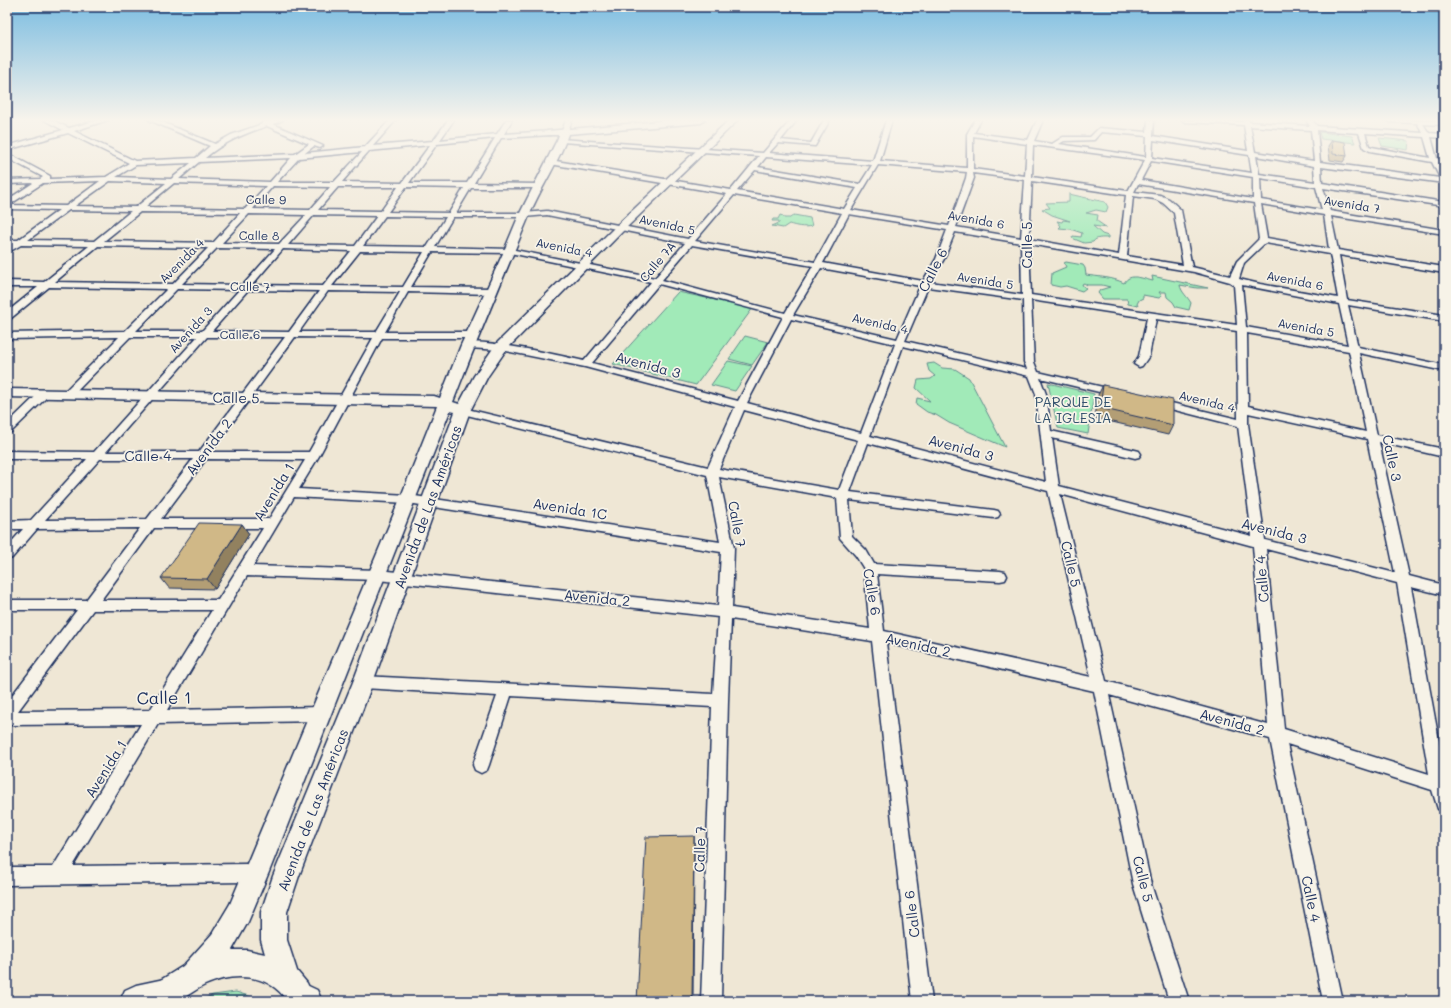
<svg xmlns="http://www.w3.org/2000/svg" width="1451" height="1008" font-family="Mali,sans-serif">
  <style>
    .green { fill: #a1eab8; stroke: #5e8c8b }
    .lines { fill: none; stroke-linecap: round; stroke-linejoin: round }
    .street-casing { stroke: #1b2f5e; stroke-width: 3 }
    .secondary-casing { stroke: #1b2f5e; stroke-width: 3 }
    .primary-casing { stroke: #1b2f5e; stroke-width: 3 }
    .street { fill: #f7f3e8; fill-rule: evenodd }
    .secondary { fill: #f7f3e8; fill-rule: evenodd }
    .primary { fill: #f7f3e8; fill-rule: evenodd }
    .wall { fill: #b39e74; stroke: #1b2f5e }
    .shaded-wall { fill: #92815e; stroke: #1b2f5e }
    .building { fill: #d0b887; stroke: #1b2f5e }
    .labels { text-anchor: middle; stroke-width: 3.5; stroke-linejoin: round; paint-order: stroke }
    .far-street-label { font-size: 12px; fill: #1b2f5e; stroke: #f7f3e8 }
    .street-label { font-size: 14px; fill: #1b2f5e; stroke: #f7f3e8 }
    .park-label { font-size: 14px; fill: #365470; stroke: #f7f3e8 }
    .near-street-label { font-size: 17px; fill: #1b2f5e; stroke: #f7f3e8 }
  </style>
  <rect width="100%" height="100%" fill="#efe7d5"/>
  <filter id="ink" filterUnits="userSpaceOnUse"><feTurbulence type="fractalNoise" baseFrequency=".025" numOctaves="2"/><feDisplacementMap in="SourceGraphic" scale="8" xChannelSelector="R" yChannelSelector="G"/><feConvolveMatrix kernelMatrix="1 2 1 2 8 2 1 2 1" color-interpolation-filters="sRGB"/></filter>
  <g filter="url(#ink)">
    <path class="green" d="M1319 132 1352 136 1355 143 1321 139Z
      M1379 138 1409 141 1408 150 1382 146Z
      M1069 194 1105 202 1108 207 1106 212 1096 210 1086 213 1098 215 1097 221 1107 228 1093 226 1102 234 1108 236V238C1103 238 1096 237 1093 242L1084 243 1072 238 1073 236 1081 237 1082 233 1070 229 1059 228 1061 226 1057 221 1062 222 1063 220 1070 221 1052 215 1042 209 1050 208 1046 203 1069 202Z
      M780 215 783 216 784 218H790L794 215 810 218 812 226C803 228 796 226 789 224L783 228 772 226 779 223V221H772L773 219H778Z
      M1066 262 1083 265 1085 268 1086 275C1099 277 1112 277 1124 283 1130 272 1143 279 1153 281L1152 276 1208 288H1197L1180 285C1181 292 1188 297 1191 303L1189 310 1176 307 1173 302 1167 297 1166 292H1159L1162 296 1159 298 1143 295V298L1139 300 1137 304 1138 306 1128 304 1127 299H1103L1098 293 1100 290 1110 287 1102 285H1087L1084 283 1082 284 1083 286 1086 288 1082 291 1066 286 1060 287 1051 285 1052 273 1066 267 1064 263Z
      M678 292 753 308 696 385 613 364Z
      M745 336 768 342 752 365 729 359Z
      M728 361 752 366 735 391 711 385Z
      M934 363 942 368 955 369 969 378 1005 447 949 423 936 415 927 412 916 404 917 398 930 401 916 388 918 380 931 379 935 376 929 371 927 364Z
      M1048 383 1094 394 1088 434 1058 428Z
      M236 992 255 998 258 1001H198L213 995Z"/>
    <g class="lines">
      <defs>
        <path id="street" d="M44 120H52L69 128 98 120H108L74 131 135 161 196 158 210 146 149 120H157L215 144 231 135 262 124V122L283 120 273 124 323 146 320 148 314 146 305 153 365 147 390 120H396L373 146 433 141 448 120H454L440 140 497 134 506 120H512L504 134 550 131 553 133 550 135 501 138 474 183 537 184 541 186 537 188H471L456 213H524L547 211 688 239 727 194 550 164 547 162 550 160 731 190 759 156 562 142 559 140 560 139 763 153 791 120H797L781 140 811 143 824 120H830L815 146 778 143 769 153 873 161 886 120H892L880 161 967 168V134L975 120H981L974 133 1028 140 1037 120H1043L1034 141 1052 144 1063 137H1090L1099 128 1147 132 1148 120H1154L1153 136 1248 151 1244 125 1185 122 1182 120 1243 122V120H1249V122L1310 126 1306 120H1312L1317 126 1423 133 1417 123 1390 122 1387 120 1444 121V125L1423 124 1429 133 1444 134V138L1431 137 1437 159 1444 160V164L1439 163 1444 173V183L1321 167 1322 183 1444 202V206L1323 188 1330 211 1444 230V234L1331 216 1338 250 1444 267V273L1339 255 1347 300 1444 315V321L1348 305 1358 347 1444 365V371L1359 353 1377 435 1444 449V457L1379 442 1409 576 1444 585V595L1411 587 1444 768V811L1438 809 1432 790 1287 744 1343 1001H1323L1270 739 1109 695 1151 884 1189 1001H1169L1133 884 1094 691 886 643 932 1001H912L872 641 731 619 728 701 721 1001H701L712 707 511 696 489 765 487 770 481 773 475 770 473 765 497 696 363 688 358 687 356 682 358 677 363 676 713 694 718 617 378 580 247 576 167 710 321 707 326 709 329 714 326 719 321 721 158 724 73 866 246 864 252 867 255 873 252 879 246 882 7 885V867H53L141 724 7 725V702L77 610H7V600H86L140 528 37 529 12 558 7 560V547L23 529H7V521L31 520 87 459H7V451L94 452 197 337H130L72 396H64L63 394 64 392 119 337 7 339V333L125 331 167 289 49 287 10 319 7 320V312L38 287H7V281L44 282 89 246 21 245 7 253V247L11 244H7V240H18L59 210 7 209V200L33 183 7 184V180L40 179 43 177 7 158V153L50 176V179L106 177 129 163 68 133 7 150V146L63 130ZM267 126 309 144 295 154 205 158C224 142 244 134 267 126ZM1250 126 1311 130 1314 161 1255 152ZM1317 130 1359 133 1364 148 1370 151 1432 162 1440 178 1320 162ZM1101 132 1147 136 1146 157 1059 144 1064 141 1094 140ZM1365 133 1424 137 1430 158 1372 147 1369 146ZM973 136 1027 144 1025 176 973 169ZM495 138 467 183H409L437 144ZM1153 140 1249 155 1252 173 1152 158ZM430 145 402 183 342 182 369 151ZM1033 145 1145 160 1128 191 1032 177ZM362 152 334 182H277L299 158ZM1256 156 1314 166 1315 182 1259 174ZM766 157 872 165 860 184 758 167ZM291 158 270 182 179 179 199 162ZM1151 161 1253 177V199L1141 180ZM191 163 171 179 116 177 136 165ZM878 165 967 172 966 178 949 226 851 210ZM755 170 857 188 844 209 737 191ZM973 173 1025 180 1021 238 956 227 974 178ZM1260 178 1316 187 1322 210 1261 200ZM100 181 66 206 9 205 43 183ZM110 181 166 183 136 207 75 206ZM1032 181 1126 195 1119 255 1029 239ZM174 183 266 186 245 209 145 207ZM1138 184 1254 203 1259 239 1237 261 1230 276 1192 267 1181 210 1169 199 1160 195 1134 192ZM273 186 330 187 310 210 253 209ZM338 187H398L381 211 318 210ZM406 187 464 188 449 213 388 212ZM734 195 842 213 815 262 695 241ZM1133 196 1155 199 1163 203 1174 213 1183 265 1127 256ZM1261 204 1324 215 1329 249 1267 238ZM69 210 131 211 94 241 28 240ZM140 212 240 213 213 243 104 241ZM249 214 306 215 279 244 222 243ZM849 214 947 230 936 259 923 281 823 263ZM314 215 377 216 355 246 288 245ZM547 215 685 243 655 278 510 249 435 247 453 217H524ZM385 216 446 217 427 247 363 246ZM955 232 1021 243 1022 295 930 282 944 259ZM1265 243 1330 254 1338 298 1260 284 1239 279 1244 263ZM1029 244 1194 272 1230 282 1234 285 1237 325 1031 295ZM692 245 813 266 785 313 662 280ZM98 246 208 248 173 284 55 282ZM217 248 275 249 243 285 182 284ZM283 249 351 251 323 286 252 285ZM360 251 424 252 403 287 332 286ZM432 252 510 253 651 282 584 361C566 357 472 335 463 345L468 348 501 350 585 367 735 407 708 467 463 408 458 411 463 414 707 475 720 542 408 495 299 489 319 456 382 338H473L478 335 473 332H385L408 292 493 294 497 291 493 288 411 287ZM821 268 920 286 897 339 793 315ZM659 284 783 317 738 401 592 363ZM1242 285 1339 304 1348 345 1246 327ZM928 287 1023 300 1024 362 1027 369 905 341ZM177 289 239 290 202 331H136ZM248 290 319 291 289 332 212 331ZM328 291 400 292 376 332H299ZM1031 300 1147 318 1139 356 1134 364 1139 367 1142 366 1149 356 1156 319 1237 331 1238 419 1159 400 1154 403 1155 405 1238 426 1252 536 1059 486 1052 438 1135 458 1139 457 1141 454 1139 451 1135 450 1051 431 1046 394 1040 378 1116 396 1121 393 1120 391 1038 372 1034 362ZM791 319 895 344 861 433 747 403ZM1247 333 1349 351 1366 432 1248 406ZM207 337H285L199 452H106ZM295 337 373 338 309 452H211ZM903 346 1029 376 1036 394 1046 482 870 436ZM744 410 858 440 839 490 719 469ZM1248 413 1367 439 1395 573 1265 540 1248 424ZM868 443 1048 491 1091 677 884 631 877 574 1000 581 1005 580 1007 576 1005 572 1000 571 874 564 866 550 852 536 849 500 994 518 998 517 1000 514 998 511 994 510 850 492ZM100 459H193L147 519 45 520ZM206 459 305 460 269 519H161ZM719 477 837 498 840 538 856 556 864 569 870 629 732 608 734 548ZM1060 494 1253 546 1268 725 1106 681ZM294 497 408 503 721 552 718 606 378 570 253 566ZM154 528H263L218 600H101ZM1266 549 1397 583 1429 774 1284 729ZM93 610H212L150 710 18 711Z
          M566 120H572L568 131 565 133 562 131Z
          M44 391 48 392 49 394 48 396 11 432 7 433V424L40 392Z"/>
        <path id="secondary" d="M671 120H705L701 123 568 134C559 163 540 188 529 216 503 278 477 339 453 402L459 404 474 376 496 344 617 225 729 120H738L625 229 506 350 488 376 470 411 373 682 299 876 287 912V940L297 971 307 983 315 1001H287C269 973 233 972 205 985 196 989 188 996 179 1000 172 1003 151 1001 142 1001L146 991 159 981 183 966 212 934 230 904 400 499 437 406 7 397V389L434 396 440 398 461 345 504 251 519 215 557 140 559 135H547L546 133 547 131ZM450 411 455 412 353 682 273 876 261 912V940L265 954 247 950H232L248 922 269 872Z"/>
        <path id="primary" d="M164 979 175 983 179 994 177 1001H120L125 990 136 985Z
          M300 982 317 990 322 1001H286L285 997 289 986Z"/>
      </defs>
      <use href="#street" class="street-casing"/>
      <use href="#secondary" class="secondary-casing"/>
      <use href="#primary" class="primary-casing"/>
      <use href="#street" class="street"/>
      <use href="#secondary" class="secondary"/>
      <use href="#primary" class="primary"/>
    </g>
    <path class="wall" d="M1332 140 1347 156 1343 162 1330 160 1328 146Z
      M1103 385 1173 425 1168 435 1095 418 1098 395Z
      M242 524 249 534 215 589 169 588 161 578Z"/>
    <path class="shaded-wall" d="M242 524 249 534 215 589 207 579Z
      M694 836V844L693 1001H692Z"/>
    <path class="building" d="M1332 140 1345 142 1347 156 1333 154Z
      M1103 385 1173 400V425L1100 408Z
      M199 523 242 524 207 579 161 578Z
      M694 836 692 1001H637L646 837Z"/>
  </g>
  <linearGradient id="sky" x2="0" y2="1"><stop stop-color="#7cbde1"/><stop offset="0.46" stop-color="#f8f4ec"/><stop offset="1" stop-color="#f8f4ec" stop-opacity="0"/></linearGradient>
  <rect width="1451" height="261" fill="url(#sky)"/>
  <g class="labels">
    <g class="far-street-label">
      <text transform="translate(266 200) rotate(1)" y="4">Calle 9</text>
      <text transform="translate(1352 205) rotate(9)" y="4">Avenida 7</text>
      <text transform="translate(976 220) rotate(10)" y="4">Avenida 6</text>
      <text transform="translate(667 225) rotate(12)" y="4">Avenida 5</text>
      <text transform="translate(259 236) rotate(1)" y="4">Calle 8</text>
      <text transform="translate(564 248) rotate(11)" y="4">Avenida 4</text>
      <text transform="translate(182 261) rotate(-45)" y="4">Avenida 4</text>
      <text transform="translate(658 262) rotate(-50)" y="4">Calle 7A</text>
      <text transform="translate(985 281) rotate(9)" y="4">Avenida 5</text>
      <text transform="translate(1295 281) rotate(11)" y="4">Avenida 6</text>
      <text transform="translate(250 287) rotate(1)" y="4">Calle 7</text>
      <text transform="translate(880 324) rotate(13)" y="4">Avenida 4</text>
      <text transform="translate(1306 328) rotate(10)" y="4">Avenida 5</text>
      <text transform="translate(191 330) rotate(-48)" y="4">Avenida 3</text>
      <text x="240" y="339">Calle 6</text>
      <text transform="translate(1207 402) rotate(14)" y="4">Avenida 4</text>
    </g>
    <g class="street-label">
      <text transform="translate(1027 245) rotate(-90)" y="5">Calle 5</text>
      <text transform="translate(933 270) rotate(-63)" y="5">Calle 6</text>
      <text transform="translate(648 365) rotate(15)" y="5">Avenida 3</text>
      <text transform="translate(236 398) rotate(1)" y="5">Calle 5</text>
      <text transform="translate(209 447) rotate(-53)" y="5">Avenida 2</text>
      <text transform="translate(961 448) rotate(15)" y="5">Avenida 3</text>
      <text x="148" y="461">Calle 4</text>
      <text transform="translate(1392 458) rotate(78)" y="5">Calle 3</text>
      <text transform="translate(274 492) rotate(-59)" y="5">Avenida 1</text>
      <text transform="translate(428 507) rotate(-70)" y="5">Avenida de Las Américas</text>
      <text transform="translate(570 509) rotate(9)" y="5">Avenida 1C</text>
      <text transform="translate(737 524) rotate(80)" y="5">Calle 7</text>
      <text transform="translate(1274 531) rotate(14)" y="5">Avenida 3</text>
      <text transform="translate(1071 564) rotate(77)" y="5">Calle 5</text>
      <text transform="translate(1262 579) rotate(-95)" y="5">Calle 4</text>
      <text transform="translate(872 592) rotate(80)" y="5">Calle 6</text>
      <text transform="translate(597 598) rotate(6)" y="5">Avenida 2</text>
      <text transform="translate(918 645) rotate(13)" y="5">Avenida 2</text>
      <text transform="translate(1232 722) rotate(15)" y="5">Avenida 2</text>
      <text transform="translate(106 769) rotate(-58)" y="5">Avenida 1</text>
      <text transform="translate(313 810) rotate(-69)" y="5">Avenida de Las Américas</text>
      <text transform="translate(700 849) rotate(-88)" y="5">Calle 7</text>
      <text transform="translate(1143 879) rotate(76)" y="5">Calle 5</text>
      <text transform="translate(1311 899) rotate(78)" y="5">Calle 4</text>
      <text transform="translate(912 914) rotate(-97)" y="5">Calle 6</text>
    </g>
    <g class="park-label">
      <text x="1073" y="407">PARQUE DE<tspan x="1073" dy="16">LA IGLESIA</tspan></text>
    </g>
    <g class="near-street-label">
      <text transform="translate(164 698) rotate(-1)" y="6">Calle 1</text>
    </g>
  </g>
  <rect width="1451" height="1008" fill="none" stroke="#f7f3e8" stroke-width="24"/>
  <rect x="12" y="12" width="1427" height="984" fill="none" stroke="#1b2f5e" stroke-width="1.5" filter="url(#ink)"/>
</svg>
